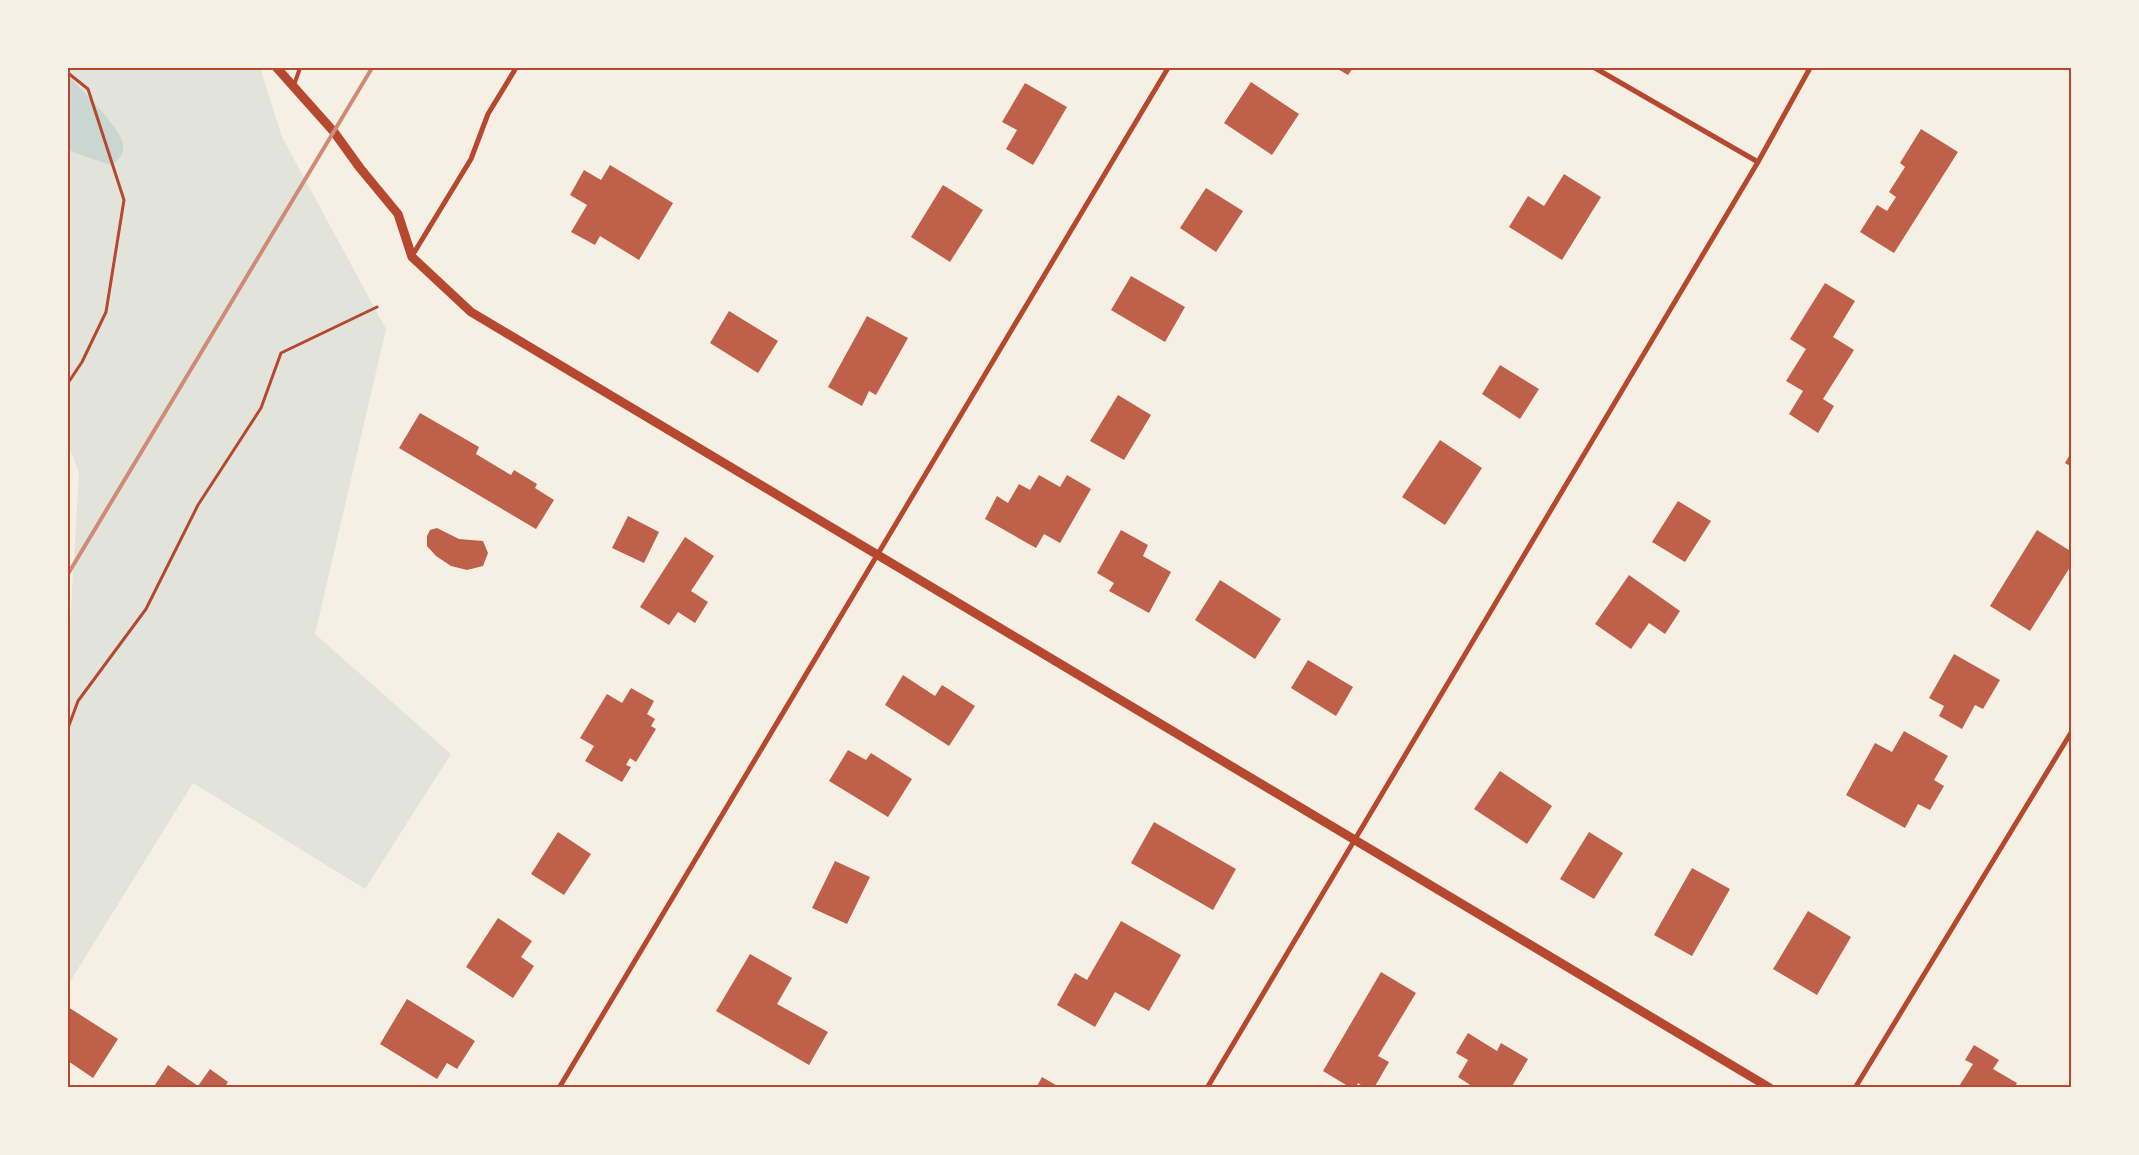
<svg xmlns="http://www.w3.org/2000/svg" width="2139" height="1155" font-family="Mulish,sans-serif">
  <style>
    .green { fill: #e2e4dc }
    .water { fill: #c9d6d2 }
    .building { fill: #bf614a }
    .lines { fill: none; stroke-linecap: round; stroke-linejoin: round }
    .path { stroke: #b5482f; stroke-width: 3 }
    .service { stroke: #b5482f; stroke-width: 4 }
    .minor { stroke: #b5482f; stroke-width: 5 }
    .tertiary { stroke: #b5482f; stroke-width: 9 }
    .rail { stroke: #cf8b77; stroke-width: 4 }
    .neatline { fill: none; stroke: #b5482f; stroke-width: 2 }
  </style>
  <rect width="100%" height="100%" fill="#f6efe4"/>
  <path class="green" d="M68 68H260L282 137 386 329 315 634 451 754 365 889 193 783 68 985V628L70 624 79 473 68 444Z"/>
  <path class="water" d="M68 76C81 89 119 127 123 143 125 154 118 161 110 165L68 150Z"/>
  <path class="building" d="M1336 68H1353L1348 75Z
    M1251 82 1299 114 1272 155 1224 123Z
    M1025 83 1067 107 1033 165 1006 149 1017 130 1002 122Z
    M1921 129 1958 152 1894 253 1860 232 1877 205 1887 211 1896 197 1889 192 1905 167 1900 163Z
    M610 165 673 203 639 260 600 236 595 245 571 232 587 205 570 195 584 170 601 180Z
    M1564 174 1601 197 1562 260 1509 227 1528 196 1544 206Z
    M943 185 983 210 950 262 911 237Z
    M1206 188 1243 211 1216 252 1180 228Z
    M1131 276 1185 307 1165 342 1111 310Z
    M1825 283 1855 301 1833 337 1854 350 1823 399 1834 406 1818 433 1789 414 1803 391 1786 381 1806 349 1790 339Z
    M729 311 778 341 758 373 710 343Z
    M867 316 908 338 876 395 869 391 862 406 828 387Z
    M1500 365 1539 389 1520 419 1482 394Z
    M1118 395 1151 415 1124 460 1090 441Z
    M420 413 479 447 476 454 511 475 514 470 537 484 535 488 554 500 536 529 399 448Z
    M1440 440 1482 468 1445 525 1402 497Z
    M2072 451V467L2065 463Z
    M1039 475 1060 487 1067 475 1091 489 1060 543 1044 534 1036 548 985 519 997 496 1008 503 1019 484 1030 490Z
    M1678 501 1711 521 1685 562 1652 542Z
    M628 516 659 532 644 563 612 548Z
    M437 528 459 539 483 541 488 553 483 566 467 570 451 566 436 556 427 546V536L430 530Z
    M1121 530 1148 545 1143 556 1171 572 1149 613 1109 591 1114 583 1097 573Z
    M2037 530 2072 552V564L2030 631 1990 606Z
    M685 537 714 556 691 591 708 602 695 623 678 612 669 625 640 607Z
    M1629 575 1680 611 1665 634 1649 623 1631 649 1595 624Z
    M1220 580 1281 619 1255 659 1195 620Z
    M1954 654 2000 680 1983 709 1975 705 1962 729 1939 716 1944 706 1929 698Z
    M1308 660 1353 687 1336 716 1291 688Z
    M903 675 935 696 942 685 975 706 949 746 885 705Z
    M631 688 654 701 647 714 655 719 651 726 656 729 636 762 630 758 626 765 631 767 622 782 585 761 594 746 580 738 607 694 622 703Z
    M1904 731 1948 756 1934 780 1944 786 1930 810 1918 804 1905 828 1846 795 1875 743 1892 752Z
    M848 750 866 760 871 753 912 779 888 817 829 781Z
    M1500 771 1552 806 1527 844 1474 809Z
    M1154 822 1236 869 1213 910 1131 863Z
    M558 832 591 854 564 895 531 874Z
    M1589 832 1623 853 1594 899 1560 879Z
    M835 861 870 877 847 924 812 908Z
    M1692 868 1730 889 1692 956 1654 935Z
    M1808 911 1851 937 1817 995 1773 969Z
    M498 918 532 941 521 957 534 966 513 998 466 967Z
    M1121 921 1181 955 1149 1011 1115 992 1095 1027 1057 1005 1075 973 1087 980Z
    M750 954 792 978 777 1004 828 1032 809 1065 716 1011Z
    M1381 972 1416 993 1378 1056 1389 1062 1374 1088H1365L1358 1083 1356 1088H1351L1323 1071Z
    M407 999 475 1041 457 1069 447 1063 437 1079 380 1044Z
    M68 1007 118 1039 93 1078 68 1061Z
    M1468 1033 1497 1051 1501 1043 1528 1059 1511 1088H1475L1458 1077 1468 1060 1456 1053Z
    M1974 1045 1999 1060 1993 1069 2017 1083 2014 1088H1958L1973 1064 1965 1060Z
    M168 1065 198 1086 210 1069 228 1082 224 1088H153Z
    M1042 1077 1061 1088H1036Z"/>
  <g class="lines">
    <path class="path" d="M68 73 88 89 124 200 106 312 82 362 68 383
      M68 728 78 701 146 609 198 505 261 408 281 353 377 307"/>
    <path class="service" d="M294 85 300 68"/>
    <path class="minor" d="M1595 68 1758 162
      M412 256 471 159 488 114 516 68
      M559 1088 1168 68
      M1207 1088 1758 162 1810 68
      M1855 1088 2072 731"/>
    <path class="tertiary" d="M277 68 334 132 360 168 398 214 412 257 471 312 1770 1088"/>
    <path class="rail" d="M68 574 372 68"/>
  </g>
  <rect width="2139" height="1155" fill="none" stroke="#f6efe4" stroke-width="138"/>
  <rect x="69" y="69" width="2001" height="1017" class="neatline"/>
</svg>
